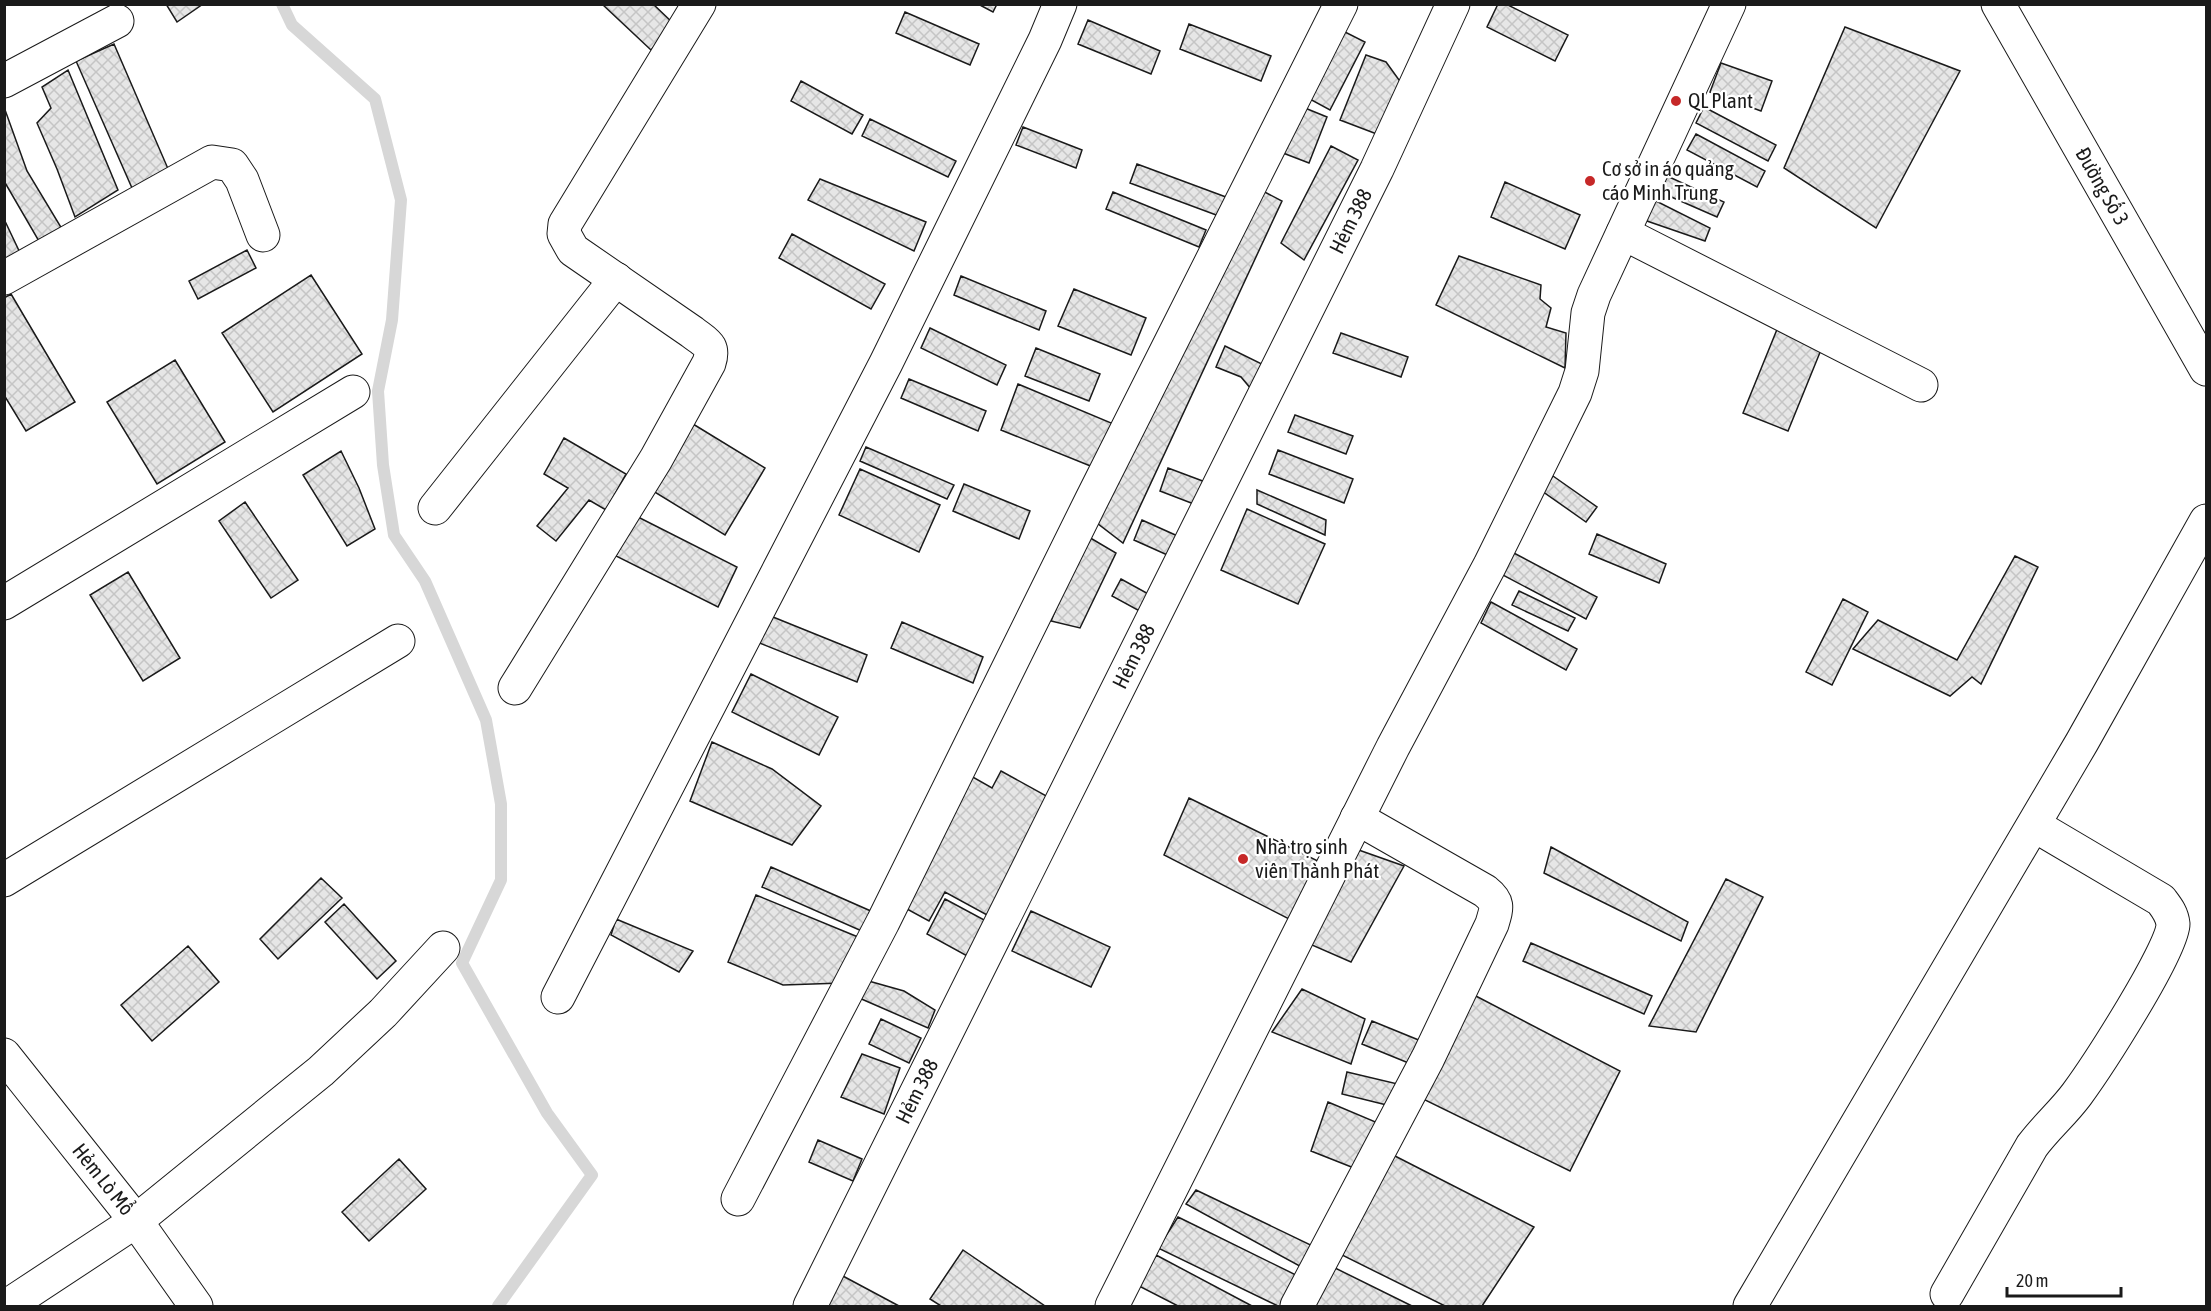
<svg xmlns="http://www.w3.org/2000/svg" width="2211" height="1311" font-family="'Asap Condensed',sans-serif">
  <style>
    .lines { fill: none; stroke-linecap: round; stroke-linejoin: round }
    .stream { stroke: #d7d7d7; stroke-width: 12 }
    .building { fill: url(#building-cross-hatch); stroke: #1a1a1a; stroke-width: 1.5 }
    .minor-casing { stroke: #1a1a1a; stroke-width: 35 }
    .minor { stroke: #fff; stroke-width: 33 }
    .poi-dot { fill: #c62828; stroke: #fff; stroke-width: 2 }
    .labels { text-anchor: middle; stroke-width: 4.5; stroke-linejoin: round; paint-order: stroke }
    .poi-label { font-size: 21px; fill: #1a1a1a; stroke: #fff; text-anchor: start }
    .street-label { font-size: 21px; fill: #1a1a1a; stroke: #fff }
  </style>
  <defs>
    <pattern id="building-cross-hatch" width="8" height="8" patternUnits="userSpaceOnUse" patternTransform="scale(1.5)"><rect width="8" height="8" fill="#e6e6e6"/><path d="M0 0l8 8M0 8l8-8" fill="none" stroke="#c5c5c5"/></pattern>
  </defs>
  <rect width="100%" height="100%" fill="#fff"/>
  <g class="lines">
    <path class="stream" d="M282 4 292 25 375 99 401 200 392 320 378 391 383 465 394 535 425 581 486 720 501 804V880L462 963 547 1113 592 1175 498 1306"/>
  </g>
  <path class="building" d="M166 4H203L177 22Z
    M602 4H653L675 25 651 50Z
    M978 4H997L993 12Z
    M1498 4H1506L1568 35 1555 61 1487 27Z
    M905 12 979 44 970 65 896 33Z
    M1088 20 1160 51 1151 74 1078 44Z
    M1189 24 1271 56 1261 81 1180 49Z
    M1845 27 1960 71 1876 228 1784 168Z
    M1341 30 1365 42 1330 110 1306 97Z
    M114 44 169 171 132 188 76 61Z
    M1366 55 1386 62 1402 84 1382 136 1340 120Z
    M1721 63 1772 81 1761 111 1710 92Z
    M68 70 118 190 75 217 57 169 37 123 51 108 42 87Z
    M801 81 863 115 852 134 791 101Z
    M1300 106 1327 117 1309 163 1283 153Z
    M4 107 27 171 62 229 40 243 4 181Z
    M1704 107 1776 145 1768 161 1696 123Z
    M870 119 956 161 948 177 862 136Z
    M1023 127 1082 150 1076 168 1016 145Z
    M1696 134 1765 171 1757 187 1687 150Z
    M1331 146 1358 160 1304 260 1281 243Z
    M1137 164 1234 200 1227 219 1130 183Z
    M1667 176 1724 202 1717 217 1660 192Z
    M820 179 926 222 914 251 808 200Z
    M1505 182 1580 215 1565 249 1491 217Z
    M1259 189 1282 201 1123 543 1093 520Z
    M1113 192 1206 230 1199 247 1106 209Z
    M1652 199 1710 228 1705 241 1644 220Z
    M4 219 22 257 4 265Z
    M792 234 885 284 871 309 779 258Z
    M247 250 256 268 198 299 189 281Z
    M1459 256 1541 285 1540 299 1551 308 1546 327 1566 333 1565 368 1436 305Z
    M311 275 362 354 273 412 222 333Z
    M961 276 1046 311 1039 330 954 295Z
    M1074 289 1146 318 1131 355 1058 326Z
    M11 294 75 402 26 431 4 395V298Z
    M1778 327 1823 345 1788 431 1743 413Z
    M930 328 1006 365 997 385 921 348Z
    M1341 333 1408 357 1401 377 1333 353Z
    M1225 346 1270 368 1257 396 1241 377 1216 367Z
    M1036 348 1100 374 1089 401 1025 376Z
    M175 360 225 442 157 484 107 402Z
    M909 379 986 411 978 431 901 398Z
    M1018 384 1116 425 1093 467 1001 430Z
    M1295 415 1353 436 1346 454 1288 432Z
    M693 424 765 468 725 535 653 491Z
    M564 438 626 474 606 510 589 500 556 541 537 526 568 488 544 474Z
    M866 447 954 485 947 499 860 461Z
    M1278 450 1353 479 1344 503 1269 474Z
    M341 451 359 488 375 529 347 546 303 475Z
    M1168 468 1208 483 1199 506 1160 491Z
    M860 469 940 505 919 552 839 515Z
    M1553 476 1597 507 1586 522 1542 491Z
    M964 484 1030 511 1019 539 953 511Z
    M1257 490 1326 520 1325 535 1257 504Z
    M245 502 298 580 271 598 219 521Z
    M1247 509 1325 544 1298 604 1221 570Z
    M636 516 737 567 718 607 616 556Z
    M1142 520 1182 538 1174 558 1134 540Z
    M1597 534 1666 564 1659 583 1589 554Z
    M1087 536 1116 553 1080 628 1051 621Z
    M1510 551 1597 597 1586 619 1499 573Z
    M2015 556 2038 567 1981 684 1972 677 1950 696 1853 649 1878 620 1957 660Z
    M128 572 180 658 143 681 90 595Z
    M1121 579 1154 597 1145 614 1112 596Z
    M1519 591 1575 618 1568 631 1512 605Z
    M1843 599 1868 612 1832 685 1806 672Z
    M1491 602 1577 649 1566 670 1481 623Z
    M768 615 867 655 857 682 757 642Z
    M902 622 983 657 973 683 891 648Z
    M751 674 838 717 819 755 732 712Z
    M712 742 772 769 821 806 792 845 690 801Z
    M1001 771 1050 798 987 915 945 892 929 921 894 902 964 772 992 788Z
    M1189 798 1322 863 1293 921 1164 855Z
    M1551 847 1688 922 1681 941 1544 873Z
    M1353 848 1404 866 1351 962 1305 942Z
    M771 867 873 912 864 932 762 887Z
    M321 878 342 898 278 959 260 939Z
    M1726 879 1763 897 1696 1032 1649 1026Z
    M756 895 858 937 842 983 783 985 728 962Z
    M945 899 988 922 969 957 927 934Z
    M344 904 396 961 377 979 325 922Z
    M1031 911 1110 947 1091 987 1012 951Z
    M616 919 693 951 679 972 611 935Z
    M1531 943 1652 996 1644 1014 1523 961Z
    M188 946 219 982 152 1041 121 1005Z
    M865 980 904 991 935 1010 928 1028 857 997Z
    M1302 989 1365 1019 1351 1064 1272 1032Z
    M1472 994 1620 1071 1570 1171 1423 1099Z
    M881 1019 921 1038 909 1063 869 1044Z
    M1372 1021 1421 1041 1411 1064 1362 1044Z
    M862 1054 900 1068 884 1114 841 1097Z
    M1347 1072 1402 1085 1399 1108 1342 1094Z
    M1328 1102 1378 1123 1354 1168 1311 1151Z
    M818 1140 862 1159 853 1181 809 1162Z
    M1393 1155 1534 1227 1482 1306H1445L1342 1255Z
    M399 1159 426 1189 369 1241 342 1212Z
    M1196 1190 1319 1249 1307 1270 1186 1204Z
    M1178 1217 1300 1277 1289 1306H1278L1158 1248Z
    M963 1250 1045 1306H941L930 1299Z
    M1156 1255 1252 1306H1178L1137 1285Z
    M1327 1264 1412 1306H1309Z
    M841 1275 899 1306H824Z"/>
  <g class="lines">
    <defs>
      <g id="minor">
        <path id="s1" d="M1998 4 2206 369"/>
        <path d="M4 81 117 21"/>
        <path d="M1623 233 1921 385"/>
        <path d="M4 278 212 162 232 165 242 180 263 235"/>
        <path d="M435 508 616 279"/>
        <path d="M4 603 353 392"/>
        <path d="M515 688 656 459 709 363C715 345 706 343 692 332L573 250 564 234 565 224 699 4"/>
        <path d="M4 880 398 641"/>
        <path d="M558 997 886 363 1045 40 1060 4"/>
        <path id="s2" d="M4 1055 136 1221 196 1306"/>
        <path d="M738 1199 883 922 1091 501 1341 4"/>
        <path d="M1947 1294 2032 1146C2046 1127 2063 1113 2077 1094 2096 1068 2173 950 2173 924 2172 914 2167 908 2161 900L2034 825"/>
        <path d="M7 1306 136 1221 321 1071 383 1013 443 948"/>
        <path id="s3" d="M810 1306 1377 169 1453 4"/>
        <path d="M1112 1306 1393 747 1490 565 1575 393 1582 371 1588 313 1594 295 1729 4"/>
        <path d="M1297 1306 1428 1058 1492 924C1497 907 1499 902 1485 891L1357 818"/>
        <path d="M1750 1306 2082 742 2206 521"/>
      </g>
    </defs>
    <use href="#minor" class="minor-casing"/>
    <use href="#minor" class="minor"/>
  </g>
  <g class="poi-dot">
    <circle cx="1676" cy="101" r="6"/>
    <circle cx="1590" cy="181" r="6"/>
    <circle cx="1243" cy="859" r="6"/>
  </g>
  <g class="labels">
    <g class="poi-label">
      <text x="1688" y="108">QL Plant</text>
      <text x="1602" y="176">Cơ sở in áo quảng<tspan x="1602" dy="24">cáo Minh Trung</tspan></text>
      <text x="1255" y="854">Nhà trọ sinh<tspan x="1255" dy="24">viên Thành Phát</tspan></text>
    </g>
    <g class="street-label">
      <text dy="7" stroke="none"><textPath href="#s1" startOffset="210">Đường Số 3</textPath></text>
      <text dy="7" stroke="none"><textPath href="#s3" startOffset="1212">Hẻm 388</textPath></text>
      <text dy="7" stroke="none"><textPath href="#s3" startOffset="726">Hẻm 388</textPath></text>
      <text dy="7" stroke="none"><textPath href="#s3" startOffset="240">Hẻm 388</textPath></text>
      <text dy="7" stroke="none"><textPath href="#s2" startOffset="159">Hẻm Lò Mổ</textPath></text>
    </g>
  </g>
  <rect width="2211" height="1311" fill="none" stroke="#1a1a1a" stroke-width="12"/>
  <path d="M2007 1287v9h114v-9" fill="none" stroke="#1a1a1a" stroke-width="3"/>
  <text x="2016" y="1287" font-size="18" fill="#1a1a1a" stroke="#ffffff" stroke-width="4.5" paint-order="stroke">20 m</text>
</svg>
